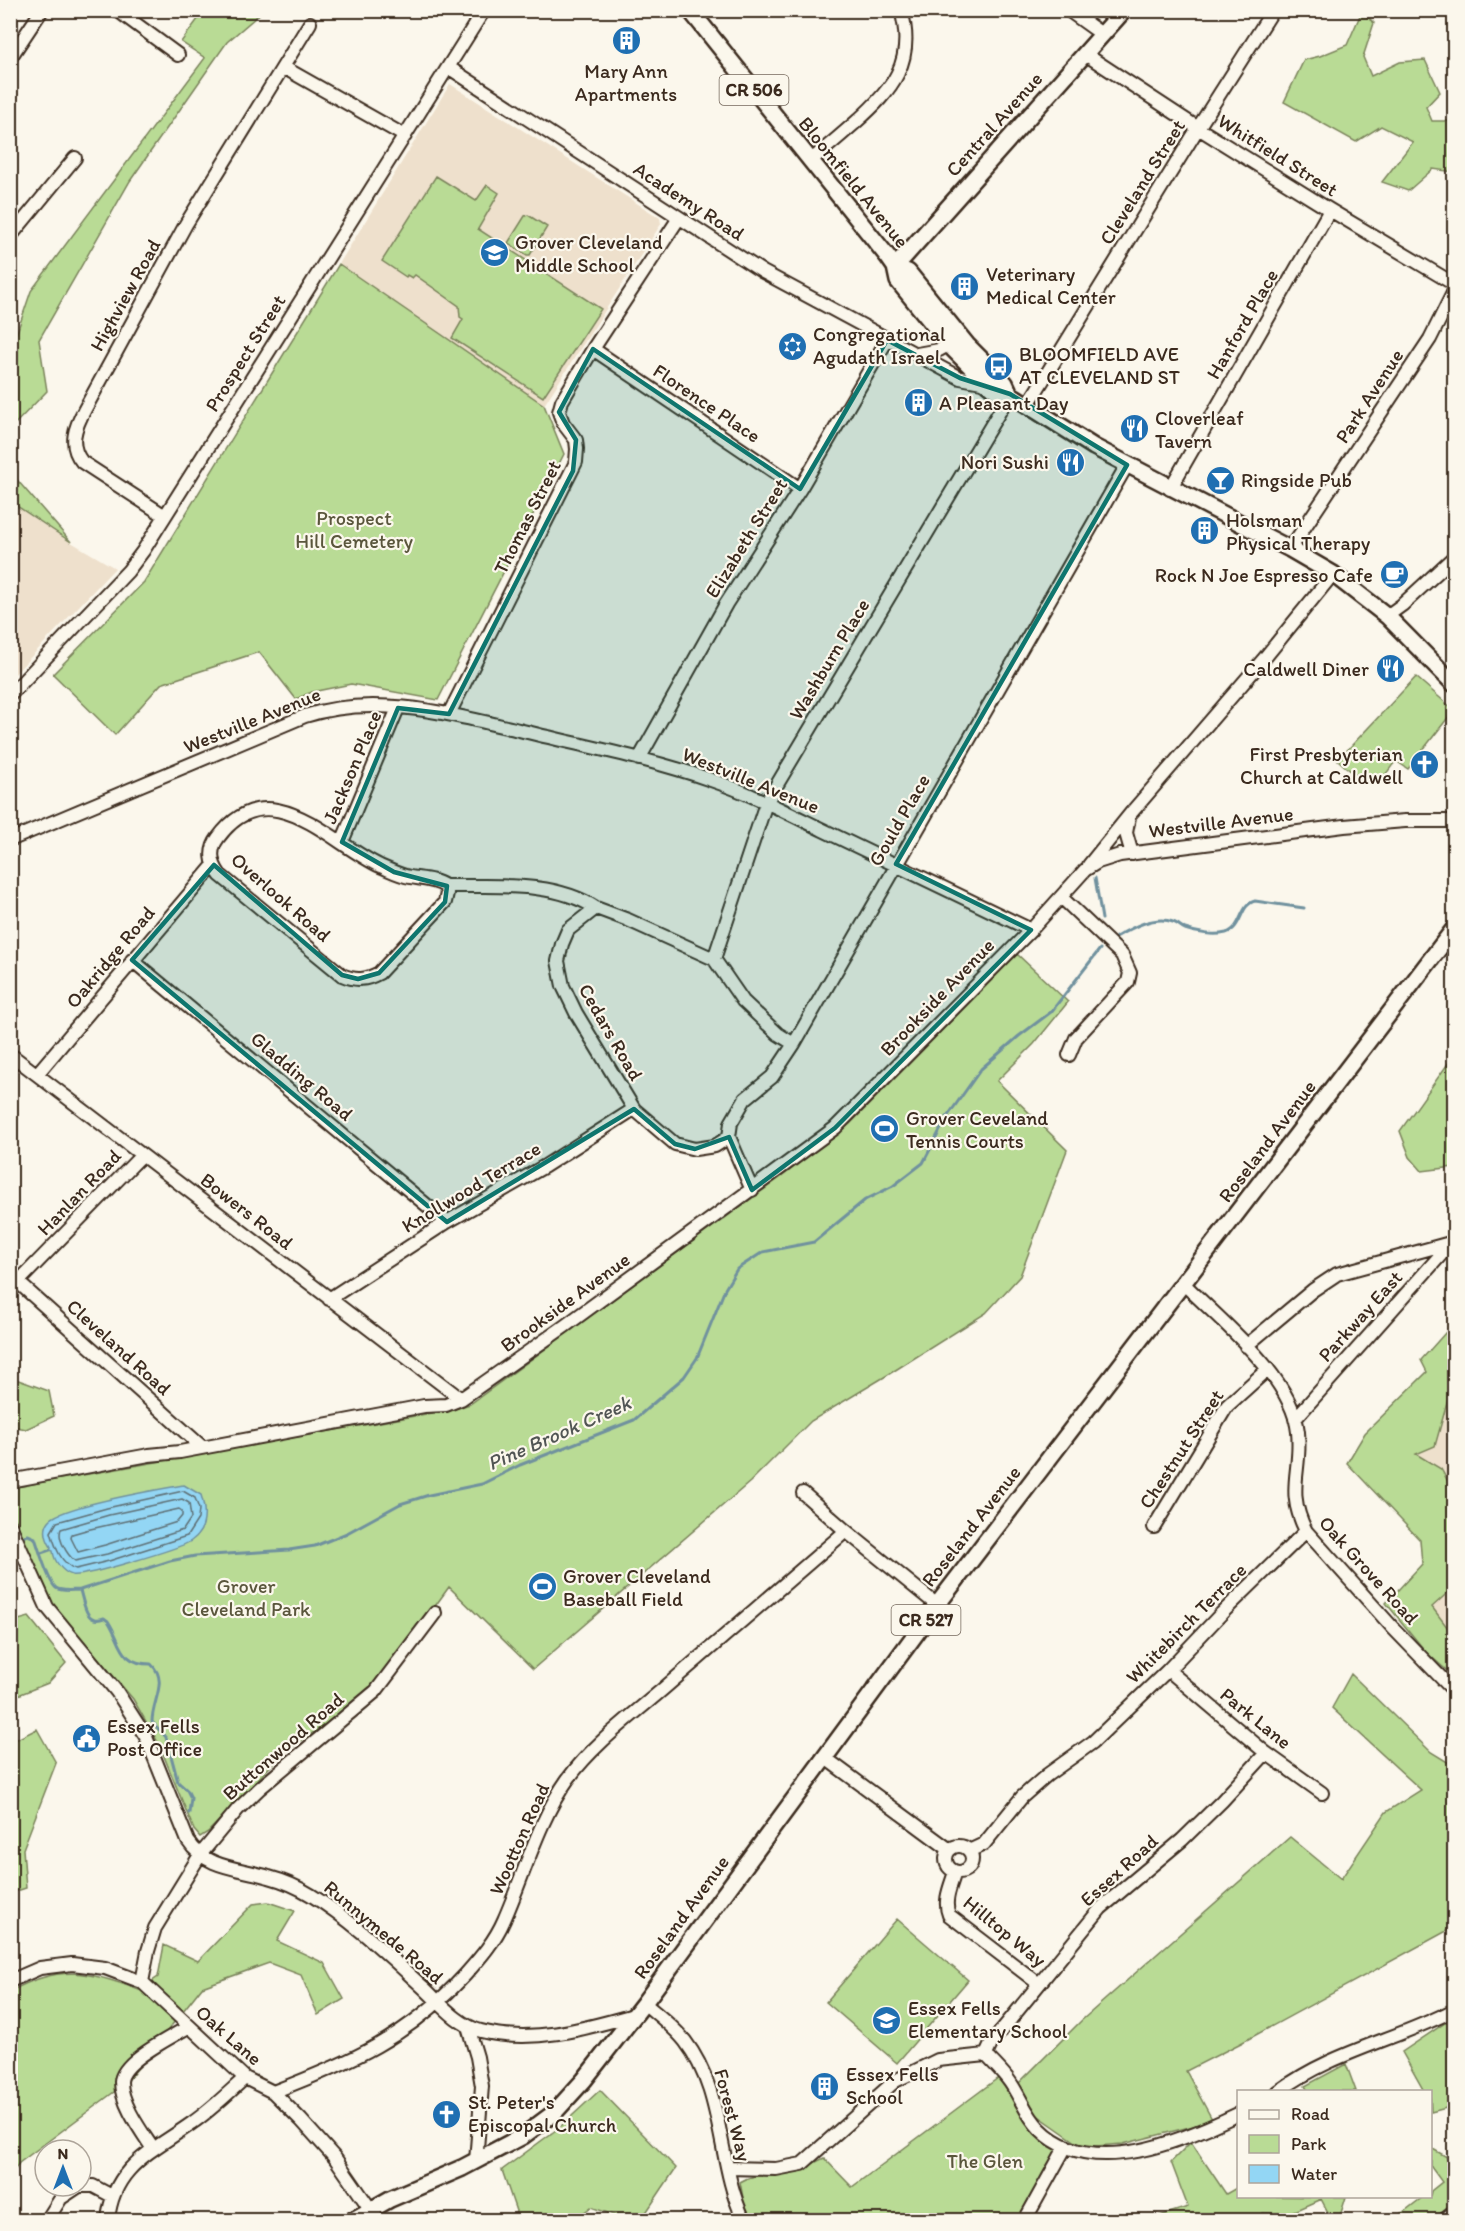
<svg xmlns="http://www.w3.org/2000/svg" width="1465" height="2231" font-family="Itim,sans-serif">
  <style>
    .built { fill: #eee0cc }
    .green { fill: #b9db95; stroke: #7a825a; stroke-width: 1.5 }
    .water { fill: #93d6f4; stroke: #70919e; stroke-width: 1.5 }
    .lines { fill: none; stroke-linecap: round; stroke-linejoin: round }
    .shore { stroke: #5e6f74; stroke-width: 1.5 }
    .stream { stroke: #70919e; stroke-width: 3 }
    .minor-casing { stroke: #3b2a1e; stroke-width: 16 }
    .major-casing { stroke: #3b2a1e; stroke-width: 20 }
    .minor { stroke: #fbf7ec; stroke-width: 12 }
    .major { stroke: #fbf7ec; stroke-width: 15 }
    .marked { fill: #0f766e; fill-opacity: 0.2; stroke: #0f766e; stroke-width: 4.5; stroke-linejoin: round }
    .labels { text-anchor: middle; stroke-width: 4.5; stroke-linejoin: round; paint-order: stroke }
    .shield { fill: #fbf7ec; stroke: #75685c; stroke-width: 1.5 }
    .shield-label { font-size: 18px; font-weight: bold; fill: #3b2a1e }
    .poi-label { font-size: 20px; fill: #3b2a1e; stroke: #fbf7ec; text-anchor: start }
    .street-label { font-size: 20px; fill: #3b2a1e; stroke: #fbf7ec }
    .park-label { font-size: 20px; fill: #5a563c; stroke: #fbf7ec }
    .water-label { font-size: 21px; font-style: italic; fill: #515554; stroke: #fbf7ec }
  </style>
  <rect width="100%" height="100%" fill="#fbf7ec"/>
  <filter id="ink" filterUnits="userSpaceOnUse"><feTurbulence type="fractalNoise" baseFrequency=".0167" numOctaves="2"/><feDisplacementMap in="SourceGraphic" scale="12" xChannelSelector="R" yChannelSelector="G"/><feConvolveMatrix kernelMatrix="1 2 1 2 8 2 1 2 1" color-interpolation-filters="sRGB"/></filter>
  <g filter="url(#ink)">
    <path class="built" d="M450 84 660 218 661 224 544 405 339 264Z
      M11 502 71 542 115 568 11 678Z
      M1454 1378V1492L1441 1469 1416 1454 1435 1445Z
      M1454 1587V1636L1432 1607Z"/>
    <path class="green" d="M204 11H263L227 42 130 181 39 340 47 391 11 428V350L31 291 205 58 181 42Z
      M1362 11 1374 23 1363 57 1371 76 1400 62 1425 60 1440 92 1426 107 1432 121H1453L1454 123V172L1433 169 1408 191 1382 182 1413 142 1381 126 1356 142 1284 102 1304 60 1320 56 1347 45Z
      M436 176 476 201 487 185 499 193 478 229 601 309 543 397 452 338 463 319 460 317 459 306 415 275 412 278 407 275 406 277 382 261Z
      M528 215 547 227 530 255H527L508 243 525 216Z
      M339 264 544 405 564 454 438 700 351 684 312 692 296 699 259 652 161 684 115 735 53 674 144 582Z
      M10 463 11 473 71 542 11 502Z
      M1416 677 1454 710 1408 769 1396 761C1391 766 1386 776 1380 779 1365 786 1348 769 1338 760Z
      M1017 954 1068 1002 1034 1044 997 1081 1067 1150 1020 1276 986 1313 886 1376 811 1421 750 1482 533 1669 449 1587 390 1668 346 1710 282 1754 208 1832 200 1837 194 1830 159 1744 133 1699 52 1604 37 1574 11 1508 10 1488 454 1409 470 1404 788 1172 850 1124Z
      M1454 1055V1167L1422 1171 1410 1157 1400 1131Z
      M1454 1323V1378L1435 1446 1416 1454 1441 1469 1454 1492V1587L1432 1607 1454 1636V1677L1426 1652 1386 1603 1422 1564 1420 1540 1347 1463 1365 1433 1427 1372 1421 1360Z
      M10 1377 49 1391 54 1416 26 1429 11 1426Z
      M29 1617 66 1663 48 1683 11 1698V1622Z
      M1351 1674 1431 1752 1454 1766V1927L1241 2043 1186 2071 1213 2121 1123 2144 1083 2147 1033 2112 1019 2083 1082 2020 1290 1837 1341 1879 1386 1812 1421 1790 1332 1708Z
      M37 1729 56 1763 23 1849 26 1888 11 1893V1742Z
      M268 1902 295 1911 277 1941 324 1963 344 1999 318 2015 301 1975 269 1963 202 1987 126 2083 19 2163 11 2175V1991C59 1964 90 1971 139 1990L158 1977 164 1945 198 1961 253 1904Z
      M897 1919 968 1980 897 2063 826 2002Z
      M1454 2017V2041L1449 2043 1454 2058V2106L1431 2112 1430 2092 1424 2091 1402 2052Z
      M1346 2064 1356 2091H1308L1305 2086Z
      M998 2078 1037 2133 1061 2153 1018 2220H753L744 2203 740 2182C753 2174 764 2176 778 2174 795 2172 809 2166 824 2158L852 2187Z
      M600 2090 676 2168 641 2220H628L591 2207 574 2220H514L516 2211 502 2170 560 2127Z
      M1191 2142 1226 2194 1238 2187V2196L1346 2197 1340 2216 1344 2220H1332L1321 2199 1287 2214 1263 2213 1254 2220H1147L1188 2207 1171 2162Z
      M1431 2148 1454 2161V2204C1436 2224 1418 2220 1393 2220L1423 2197 1430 2196 1431 2191 1442 2182 1431 2167Z"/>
    <path class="water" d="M184 1485 201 1495C206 1511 207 1530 191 1541 181 1548 82 1578 72 1575 62 1572 54 1561 53 1551L50 1550 51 1547C46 1539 43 1529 49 1521 61 1506 161 1489 184 1485Z"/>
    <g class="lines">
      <path class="shore" d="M183 1491 195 1498 199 1509 198 1519 187 1536 109 1561 76 1569C61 1565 55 1546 51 1532L57 1522 107 1508Z
        M182 1499 189 1503 191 1518 183 1530 107 1554 75 1561C67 1555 57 1538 61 1529L109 1515Z
        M179 1509 182 1511V1516L177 1522 105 1545 78 1552 71 1538 72 1534 86 1530Z"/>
      <path class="stream" d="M1095 878 1102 919
        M1116 937C1131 928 1154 915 1173 922 1177 923 1181 927 1185 929 1196 933 1214 936 1226 933 1243 928 1239 905 1255 901L1304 908
        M20 1538 28 1535 35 1538C39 1549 48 1582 56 1588 62 1592 72 1590 80 1590L170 1561 195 1556 289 1550 315 1546 347 1533 400 1504 429 1495 482 1484 520 1465 634 1420 684 1377 697 1358 725 1289 737 1269 763 1252 814 1242 865 1200 893 1186 923 1163 947 1117 981 1069 1019 1036 1051 1012 1100 949
        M41 1553 50 1550
        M80 1590C84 1604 86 1625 104 1618L108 1621C122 1642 119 1664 151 1664 169 1681 152 1700 152 1722L166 1737 178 1782 187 1790 191 1798 189 1813"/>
      <defs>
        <path id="minor" d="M117 10 178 55
          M1068 10 1103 35
          M1085 54 1198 128 1330 210 1454 284
          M10 58 42 10
          M283 67 405 136
          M448 67 763 272 960 378 987 383
          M810 161C825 149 840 136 856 122 892 90 916 62 901 10
          M10 237 75 158
          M593 349 800 489
          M917 354 939 350 955 341
          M1027 406 1198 128 1273 10
          M1170 489 1330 210
          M165 516 82 462C68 445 75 427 85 409L186 224 310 23
          M1290 549 1430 339 1454 291
          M1387 616 1402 605 1454 557
          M10 695 128 571 143 551 484 10
          M449 714 576 462 577 449 576 440 563 423 559 412 562 401 593 349 679 218
          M639 759 726 604 800 489 887 340
          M1129 817 1126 833 1132 854
          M10 840 305 716C374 693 450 714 519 730 583 746 649 758 711 780 750 793 786 812 823 830 893 863 962 897 1031 930
          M342 842 398 708
          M1089 865 1131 813 1263 660 1333 574
          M445 886 447 893 445 902 379 973C366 980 356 981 342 975L220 875C211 863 209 850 218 838 268 769 329 842 380 866 390 870 399 875 410 877 421 879 435 879 445 886 495 887 552 880 596 908
          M1061 897 1122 955 1130 973 1128 982 1076 1038 1069 1055
          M714 959 766 803 1010 394
          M132 960 447 1222
          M10 1054 461 1399
          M37 1074 214 865
          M729 1137 715 1146 695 1149 675 1144 634 1109 576 1013 563 986 558 961 562 944 568 930 596 908 628 920 714 959 743 1001 778 1034 794 1044
          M752 1190 729 1137 731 1123 745 1099 772 1077 794 1044 1127 465
          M10 1275 202 1447
          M18 1282 142 1155
          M1184 1284C1222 1322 1292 1377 1298 1432 1302 1472 1285 1490 1306 1531L1393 1628 1454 1691
          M329 1299 447 1222 545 1166 634 1109
          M1246 1346 1313 1290 1337 1274 1450 1243
          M1295 1419 1454 1240
          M10 1481 149 1455 180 1452 424 1406 446 1405 461 1399 565 1326 835 1128 1031 930 1085 870 1098 862 1120 855 1344 826 1405 821H1454
          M803 1493 846 1531 937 1605
          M10 1525 47 1607 117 1692 146 1737 188 1841C206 1869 241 1868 269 1877 284 1881 298 1887 311 1895 352 1920 389 1956 424 1988 441 2004 458 2025 481 2031 533 2044 584 2029 634 2015
          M1154 1527 1227 1406 1268 1369
          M1168 1670 1266 1753 1322 1793
          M824 1757 950 1850
          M946 1859a13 13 0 1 1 26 0a13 13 0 1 1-26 0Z
          M969 1851 984 1844 1022 1797 1047 1775 1093 1742 1168 1670 1222 1613 1306 1531
          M955 1872C951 1885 943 1901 949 1915L1039 1984
          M10 1981 40 1968 72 1964 105 1968 142 1982 245 2078 273 2092 301 2120 335 2158 378 2220
          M142 1982 148 1951 155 1928 200 1855 238 1809 260 1788 376 1691 435 1613
          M644 2003C658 2015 673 2026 685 2041 725 2093 717 2164 744 2220
          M468 2027 477 2057 482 2086 476 2161
          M986 2055 992 2042 1101 1908 1182 1840 1222 1801 1266 1753
          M273 2092C351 2062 407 2038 465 1975 480 1958 495 1941 504 1920 524 1875 539 1819 568 1779 595 1742 636 1713 670 1683 729 1632 787 1582 846 1531
          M1278 2092C1331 2052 1396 2040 1454 2010
          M153 2149C142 2132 121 2104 121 2082 121 2061 172 2037 188 2027
          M728 2168 776 2169 802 2164 895 2081 938 2060 986 2055C994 2064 1003 2072 1010 2082 1021 2098 1026 2115 1040 2129 1091 2181 1184 2140 1238 2114
          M81 2186H93L112 2196
          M47 2220 61 2198 79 2186
          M108 2220C113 2166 153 2151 192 2123 211 2110 228 2093 245 2078
          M1025 2220 1066 2146
          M1444 2220 1454 2212"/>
        <path id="major" d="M690 10 888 257 895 267 898 281 954 350 987 383 998 392 1010 394 1094 447 1290 549 1333 574 1387 616 1454 684
          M895 267 1124 10
          M895 267 908 272 967 345 1005 383 1010 394
          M353 2220 390 2199 462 2168 523 2136 554 2113 584 2080 644 2003 937 1605 1454 929"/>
      </defs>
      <use href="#minor" class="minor-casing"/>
      <use href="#major" class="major-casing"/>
      <use href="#minor" class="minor"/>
      <use href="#major" class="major"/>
    </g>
  </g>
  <path class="marked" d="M887 340 960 378 1010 394 1127 465 896 864 1031 930 835 1128 752 1190 729 1137 695 1149 675 1144 634 1109 447 1222 132 960 214 865 342 975 358 979 379 973 445 902 447 886 394 872 342 842 398 708 449 714 573 471 576 440 559 412 593 349 800 489Z"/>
  <defs>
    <symbol id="building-disc" viewBox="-11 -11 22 22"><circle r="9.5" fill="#1f6fb2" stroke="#fbf7ec"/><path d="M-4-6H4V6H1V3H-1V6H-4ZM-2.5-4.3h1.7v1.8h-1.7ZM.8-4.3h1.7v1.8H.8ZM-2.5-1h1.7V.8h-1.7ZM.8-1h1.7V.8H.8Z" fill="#fff"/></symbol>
    <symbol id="school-disc" viewBox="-11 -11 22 22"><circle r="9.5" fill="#1f6fb2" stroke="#fbf7ec"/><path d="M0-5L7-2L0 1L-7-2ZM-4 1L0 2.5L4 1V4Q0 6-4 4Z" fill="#fff"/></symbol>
    <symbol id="synagogue-disc" viewBox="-11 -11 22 22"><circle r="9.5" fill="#1f6fb2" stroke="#fbf7ec"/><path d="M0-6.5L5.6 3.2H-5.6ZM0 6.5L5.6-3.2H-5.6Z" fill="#fff"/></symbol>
    <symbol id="bus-disc" viewBox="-11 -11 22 22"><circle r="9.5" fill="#1f6fb2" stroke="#fbf7ec"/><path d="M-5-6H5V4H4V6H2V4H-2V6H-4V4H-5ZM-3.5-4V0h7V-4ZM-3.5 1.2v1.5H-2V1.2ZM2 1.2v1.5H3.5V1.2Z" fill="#fff"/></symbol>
    <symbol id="restaurant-disc" viewBox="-11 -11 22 22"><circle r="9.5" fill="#1f6fb2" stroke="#fbf7ec"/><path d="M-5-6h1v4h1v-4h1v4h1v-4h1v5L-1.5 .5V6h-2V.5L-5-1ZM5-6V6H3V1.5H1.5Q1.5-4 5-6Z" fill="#fff"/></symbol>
    <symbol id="bar-disc" viewBox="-11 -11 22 22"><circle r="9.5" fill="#1f6fb2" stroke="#fbf7ec"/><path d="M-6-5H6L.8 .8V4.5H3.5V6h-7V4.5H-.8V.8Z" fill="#fff"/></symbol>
    <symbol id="cafe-disc" viewBox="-11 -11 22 22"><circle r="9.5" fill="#1f6fb2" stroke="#fbf7ec"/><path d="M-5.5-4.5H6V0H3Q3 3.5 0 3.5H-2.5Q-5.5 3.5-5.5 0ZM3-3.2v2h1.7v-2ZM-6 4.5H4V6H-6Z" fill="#fff"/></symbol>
    <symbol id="church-disc" viewBox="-11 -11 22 22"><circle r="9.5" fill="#1f6fb2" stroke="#fbf7ec"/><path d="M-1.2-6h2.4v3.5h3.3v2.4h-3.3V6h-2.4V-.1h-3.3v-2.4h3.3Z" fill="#fff"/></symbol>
    <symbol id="stadium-disc" viewBox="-11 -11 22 22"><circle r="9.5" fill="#1f6fb2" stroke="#fbf7ec"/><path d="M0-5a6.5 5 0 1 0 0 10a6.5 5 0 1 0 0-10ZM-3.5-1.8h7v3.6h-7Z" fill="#fff"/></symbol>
    <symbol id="civic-disc" viewBox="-11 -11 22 22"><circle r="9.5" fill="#1f6fb2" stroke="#fbf7ec"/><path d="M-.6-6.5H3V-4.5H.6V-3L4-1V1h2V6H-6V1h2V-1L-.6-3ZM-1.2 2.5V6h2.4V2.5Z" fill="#fff"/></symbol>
  </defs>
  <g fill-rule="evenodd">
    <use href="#building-disc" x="610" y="24" width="33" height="33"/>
    <use href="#school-disc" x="478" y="236" width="33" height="33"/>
    <use href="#building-disc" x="948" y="270" width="33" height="33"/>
    <use href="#synagogue-disc" x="776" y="330" width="33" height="33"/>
    <use href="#bus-disc" x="982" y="350" width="33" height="33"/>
    <use href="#building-disc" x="902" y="386" width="33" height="33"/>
    <use href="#restaurant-disc" x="1118" y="412" width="33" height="33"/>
    <use href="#restaurant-disc" x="1054" y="446" width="33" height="33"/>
    <use href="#bar-disc" x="1204" y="464" width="33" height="33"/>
    <use href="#building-disc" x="1188" y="514" width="33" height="33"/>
    <use href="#cafe-disc" x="1378" y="558" width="33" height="33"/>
    <use href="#restaurant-disc" x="1374" y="652" width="33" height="33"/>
    <use href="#church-disc" x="1408" y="748" width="33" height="33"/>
    <use href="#stadium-disc" x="868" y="1112" width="33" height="33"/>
    <use href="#stadium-disc" x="526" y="1570" width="33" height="33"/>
    <use href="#civic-disc" x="70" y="1722" width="33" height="33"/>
    <use href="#school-disc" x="870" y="2004" width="33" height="33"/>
    <use href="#building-disc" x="808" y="2070" width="33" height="33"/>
    <use href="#church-disc" x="430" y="2098" width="33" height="33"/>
  </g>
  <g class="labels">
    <g class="shield">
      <rect x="719.5" y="75" width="69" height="30" rx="4.5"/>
      <rect x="891.5" y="1605" width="69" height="30" rx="4.5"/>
    </g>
    <g class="shield-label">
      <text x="754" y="96">CR 506</text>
      <text x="926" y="1626">CR 527</text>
    </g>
    <g class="poi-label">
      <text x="626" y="78" text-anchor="middle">Mary Ann<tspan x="626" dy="23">Apartments</tspan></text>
      <text x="515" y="249">Grover Cleveland<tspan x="515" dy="23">Middle School</tspan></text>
      <text x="986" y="281">Veterinary<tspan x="986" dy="23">Medical Center</tspan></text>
      <text x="813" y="341">Congregational<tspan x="813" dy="23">Agudath Israel</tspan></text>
      <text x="1019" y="361">BLOOMFIELD AVE<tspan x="1019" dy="23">AT CLEVELAND ST</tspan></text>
      <text x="939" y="410">A Pleasant Day</text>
      <text x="1155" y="425">Cloverleaf<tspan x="1155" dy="23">Tavern</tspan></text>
      <text x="1049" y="469" text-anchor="end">Nori Sushi</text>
      <text x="1241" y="487">Ringside Pub</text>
      <text x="1226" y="527">Holsman<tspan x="1226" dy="23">Physical Therapy</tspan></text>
      <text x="1373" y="582" text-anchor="end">Rock N Joe Espresso Cafe</text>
      <text x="1369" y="676" text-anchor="end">Caldwell Diner</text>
      <text x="1403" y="761" text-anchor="end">First Presbyterian<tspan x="1403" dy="23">Church at Caldwell</tspan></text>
      <text x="906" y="1125">Grover Ceveland<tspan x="906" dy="23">Tennis Courts</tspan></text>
      <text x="563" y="1583">Grover Cleveland<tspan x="563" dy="23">Baseball Field</tspan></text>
      <text x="107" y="1733">Essex Fells<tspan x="107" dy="23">Post Office</tspan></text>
      <text x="908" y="2015">Essex Fells<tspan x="908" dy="23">Elementary School</tspan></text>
      <text x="846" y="2081">Essex Fells<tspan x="846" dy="23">School</tspan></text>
      <text x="468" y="2109">St. Peter's<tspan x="468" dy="23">Episcopal Church</tspan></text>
    </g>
    <g class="street-label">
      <text transform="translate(994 124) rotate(-48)" y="7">Central Avenue</text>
      <text transform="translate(1278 155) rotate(32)" y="7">Whitfield Street</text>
      <text transform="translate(854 182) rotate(51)" y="7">Bloomfield Avenue</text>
      <text transform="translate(1142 182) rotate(-58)" y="7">Cleveland Street</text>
      <text transform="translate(689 201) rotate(33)" y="7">Academy Road</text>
      <text transform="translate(125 295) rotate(-61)" y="7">Highview Road</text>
      <text transform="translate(1242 324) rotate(-60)" y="7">Hanford Place</text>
      <text transform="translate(245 353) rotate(-58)" y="7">Prospect Street</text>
      <text transform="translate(1369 396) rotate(-57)" y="7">Park Avenue</text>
      <text transform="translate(707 403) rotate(34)" y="7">Florence Place</text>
      <text transform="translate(527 517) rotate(-63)" y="7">Thomas Street</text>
      <text transform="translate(746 538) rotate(-58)" y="7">Elizabeth Street</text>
      <text transform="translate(829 659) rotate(-59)" y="7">Washburn Place</text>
      <text transform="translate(252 720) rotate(-22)" y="7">Westville Avenue</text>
      <text transform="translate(352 767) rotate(-67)" y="7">Jackson Place</text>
      <text transform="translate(751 780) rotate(22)" y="7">Westville Avenue</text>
      <text transform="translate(899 820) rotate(-60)" y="7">Gould Place</text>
      <text transform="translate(1221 822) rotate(-7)" y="7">Westville Avenue</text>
      <text transform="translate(281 897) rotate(41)" y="7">Overlook Road</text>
      <text transform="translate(110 957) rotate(-50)" y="7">Oakridge Road</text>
      <text transform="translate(937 997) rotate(-46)" y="7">Brookside Avenue</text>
      <text transform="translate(611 1032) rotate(60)" y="7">Cedars Road</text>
      <text transform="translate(302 1076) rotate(40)" y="7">Gladding Road</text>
      <text transform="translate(1267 1141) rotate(-53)" y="7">Roseland Avenue</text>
      <text transform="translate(471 1187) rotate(-31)" y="7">Knollwood Terrace</text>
      <text transform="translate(79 1192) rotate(-46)" y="7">Hanlan Road</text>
      <text transform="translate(247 1211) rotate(38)" y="7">Bowers Road</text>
      <text transform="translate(565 1302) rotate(-36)" y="7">Brookside Avenue</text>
      <text transform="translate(1360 1316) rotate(-48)" y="7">Parkway East</text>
      <text transform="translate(119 1347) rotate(42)" y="7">Cleveland Road</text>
      <text transform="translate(1181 1449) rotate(-57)" y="7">Chestnut Street</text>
      <text transform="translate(971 1526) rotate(-52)" y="7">Roseland Avenue</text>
      <text transform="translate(1369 1570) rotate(48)" y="7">Oak Grove Road</text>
      <text transform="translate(1186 1623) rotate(-45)" y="7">Whitebirch Terrace</text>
      <text transform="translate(1256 1718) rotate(39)" y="7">Park Lane</text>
      <text transform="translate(283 1746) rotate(-41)" y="7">Buttonwood Road</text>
      <text transform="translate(519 1839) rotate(-66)" y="7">Wootton Road</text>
      <text transform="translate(1119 1870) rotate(-42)" y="7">Essex Road</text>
      <text transform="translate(681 1917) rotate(-54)" y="7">Roseland Avenue</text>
      <text transform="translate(1005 1931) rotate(39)" y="7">Hilltop Way</text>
      <text transform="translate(384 1932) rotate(40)" y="7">Runnymede Road</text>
      <text transform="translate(229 2035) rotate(41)" y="7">Oak Lane</text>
      <text transform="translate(733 2115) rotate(75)" y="7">Forest Way</text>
    </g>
    <g class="park-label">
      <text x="354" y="525">Prospect<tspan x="354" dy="23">Hill Cemetery</tspan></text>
      <text x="246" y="1593">Grover<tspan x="246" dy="23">Cleveland Park</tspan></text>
      <text x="985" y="2168">The Glen</text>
    </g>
    <g class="water-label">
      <text transform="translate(559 1433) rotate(-24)" y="7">Pine Brook Creek</text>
    </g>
  </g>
  <rect width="1465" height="2231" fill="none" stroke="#fbf7ec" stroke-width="36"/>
  <rect x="18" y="18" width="1429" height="2195" fill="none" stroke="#3b2a1e" stroke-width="2" filter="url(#ink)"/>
  <rect x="1237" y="2090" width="195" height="108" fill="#fbf7ec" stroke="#aea59a" stroke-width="1.5"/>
  <rect x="1249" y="2110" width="30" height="9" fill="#fbf7ec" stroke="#aea59a" stroke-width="1.5"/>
  <text x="1291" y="2120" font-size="18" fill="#3b2a1e">Road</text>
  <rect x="1249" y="2135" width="30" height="18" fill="#b9db95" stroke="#aea59a" stroke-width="1.5"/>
  <text x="1291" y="2150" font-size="18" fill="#3b2a1e">Park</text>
  <rect x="1249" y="2165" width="30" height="18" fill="#93d6f4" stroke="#aea59a" stroke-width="1.5"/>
  <text x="1291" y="2180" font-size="18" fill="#3b2a1e">Water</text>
  <g transform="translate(63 2168)"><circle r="28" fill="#fbf7ec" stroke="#aea59a" stroke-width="1.5"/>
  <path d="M0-4.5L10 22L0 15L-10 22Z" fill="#1f6fb2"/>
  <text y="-9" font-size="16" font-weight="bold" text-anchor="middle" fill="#3b2a1e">N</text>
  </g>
</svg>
